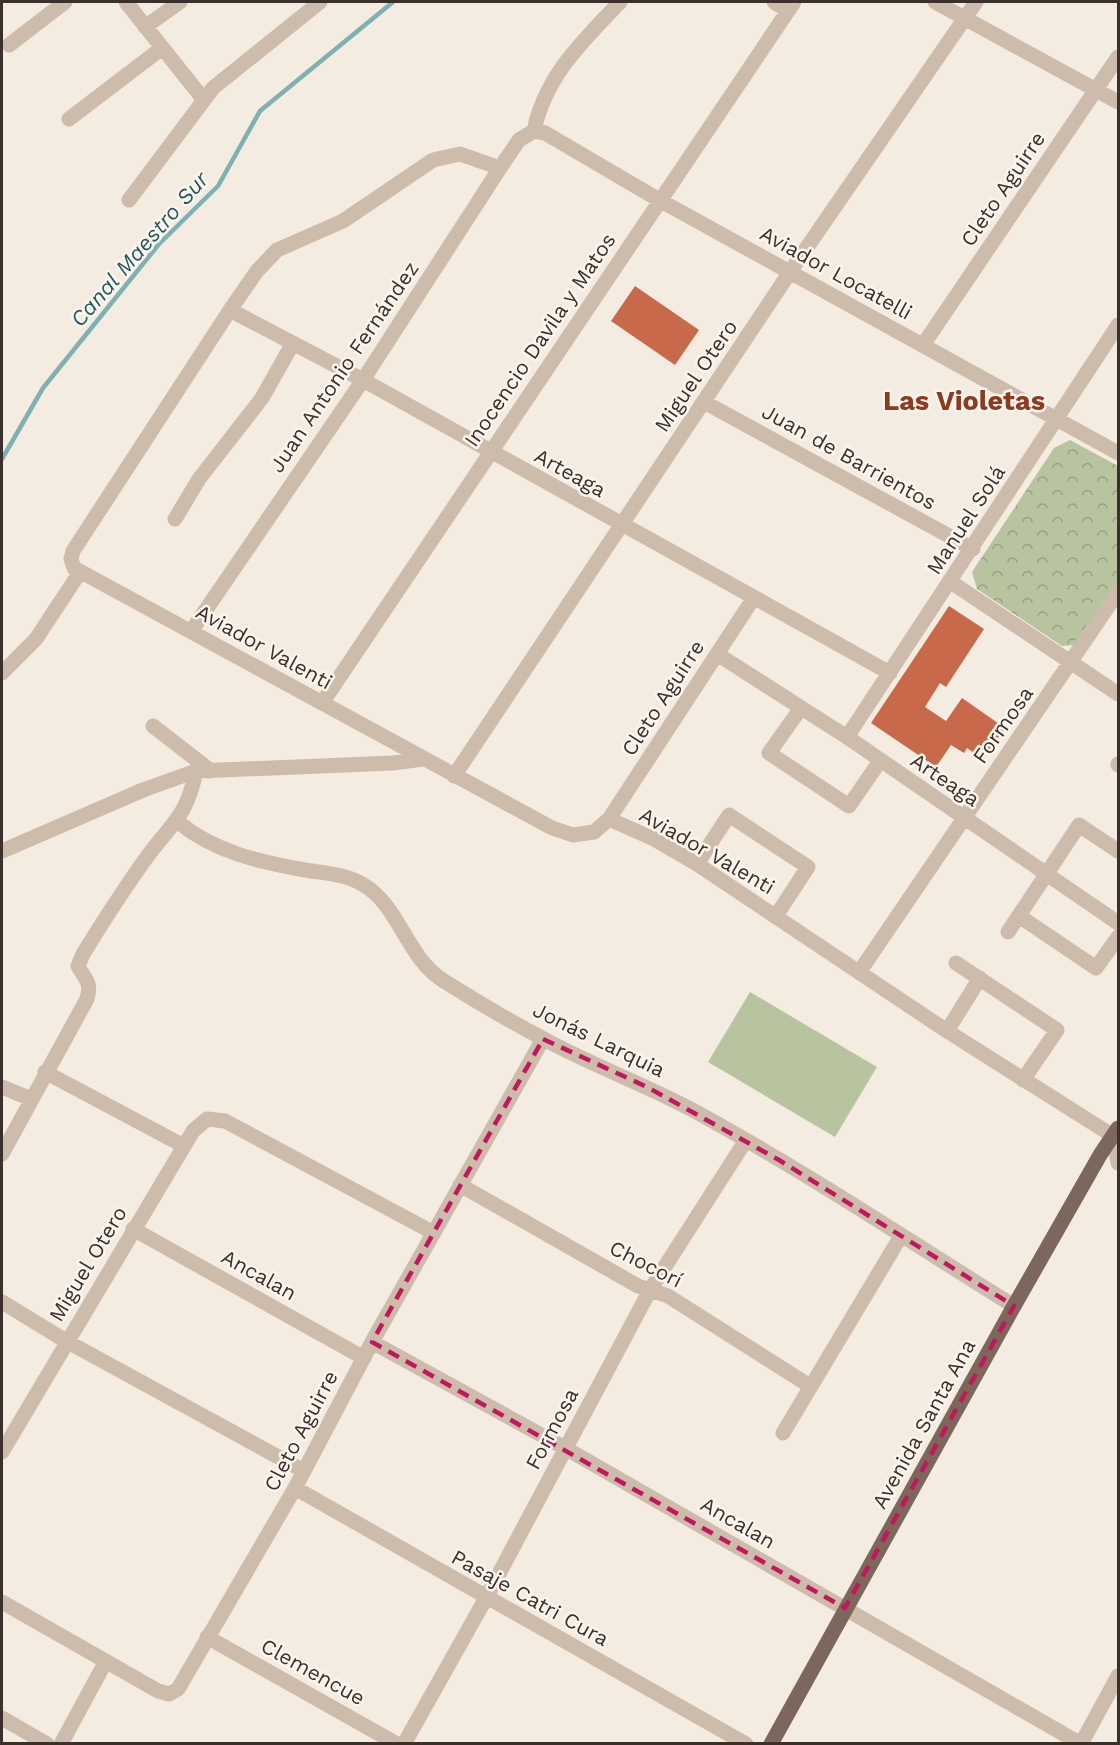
<svg xmlns="http://www.w3.org/2000/svg" width="1120" height="1745" font-family="'Work Sans',sans-serif">
  <style>
    .forest { fill: url(#forest-crowns) }
    .pitch { fill: #b8c4a0 }
    .lines { fill: none; stroke-linecap: round; stroke-linejoin: round }
    .stream { stroke: #7fb0b2; stroke-width: 4.5 }
    .building { fill: #c8694b }
    .minor { stroke: #cdbbac; stroke-width: 15 }
    .major { stroke: #7d675c; stroke-width: 15 }
    .marked { fill: none; stroke: #c2185b; stroke-width: 4.5; stroke-dasharray: 12 8; stroke-linejoin: round }
    .labels { text-anchor: middle; stroke-width: 5; stroke-linejoin: round; paint-order: stroke }
    .street-label { font-size: 21px; fill: #3b302b; stroke: #fbf5ee }
    .water-label { font-size: 22px; font-style: italic; fill: #1f5a5e; stroke: #fbf5ee }
    .district-label { font-size: 27px; font-weight: bold; fill: #8c3b22; stroke: #fbf5ee }
  </style>
  <defs>
    <pattern id="forest-crowns" width="20" height="18" patternUnits="userSpaceOnUse" patternTransform="scale(1.5)"><rect width="20" height="18" fill="#b8c4a0"/><path d="M2 6a3 3 0 1 1 6 0M12 15a3 3 0 1 1 6 0" fill="none" stroke="#97a083"/></pattern>
  </defs>
  <rect width="100%" height="100%" fill="#f4ebe1"/>
  <path class="forest" d="M1070 440 1118 466V584L1076 645 1062 646 977 589 972 572 1054 448Z"/>
  <path class="pitch" d="M750 992 877 1067 835 1137 708 1062Z"/>
  <g class="lines">
    <path class="stream" d="M2 459 43 388 159 244 218 186 260 111 393 2"/>
  </g>
  <path class="building" d="M635 286 699 330 675 365 611 321Z
    M949 606 984 629 946 687 940 683 925 707 946 721 962 698 1005 728 983 759 967 748 964 753 951 745 936 767 871 723Z"/>
  <g class="lines">
    <path class="minor" d="M126 2 204 100
      M774 2 787 10
      M935 2 1118 102
      M145 27 180 2
      M9 45 65 2
      M69 119 162 48
      M534 131 545 133 661 201 1118 453
      M534 131C545 76 583 41 620 2
      M500 168 460 154 433 160 343 221 277 250 257 271 230 310 73 551 71 559 74 568 552 828 573 835 594 832 609 819 753 599
      M129 200 213 88 320 2
      M230 310 363 380 890 673
      M923 345 1118 57
      M704 402 973 549
      M175 519 199 479 262 398 293 343
      M951 582 1118 694
      M192 630 363 380 500 168 519 140 534 131
      M717 654 847 737 1118 923
      M2 673 36 639 80 572
      M322 703 794 2
      M801 708 769 753 849 806 880 761
      M153 726 211 771
      M847 737 1118 325
      M1118 764V765
      M454 776 790 272 976 2
      M609 819 654 839 697 864 947 1031 1118 1139
      M178 822C215 852 259 862 305 870 324 873 345 874 362 884 400 905 406 958 444 981 476 1001 509 1021 542 1038 593 1066 647 1085 698 1113 806 1172 909 1241 1014 1306
      M2 851 143 790 196 771 393 763 423 759
      M697 864 729 815 808 867 776 916
      M1019 916 1096 968 1118 937
      M1008 932 1079 825 1118 851
      M956 963 1057 1030 1023 1080
      M860 971 1118 592
      M947 1031 980 978
      M45 1072 184 1146
      M2 1087 31 1099
      M1113 1136 1118 1163
      M2 1154 87 999C92 981 85 980 78 966L83 954C102 923 122 892 144 861 170 824 186 820 196 771
      M460 1185 638 1286 668 1296 810 1386
      M133 1229 364 1358
      M2 1302 66 1341 304 1471
      M372 1342 565 1448 1081 1744
      M783 1433 901 1236
      M2 1452 193 1131 207 1119 225 1121 434 1233
      M295 1488 746 1744
      M2 1602 158 1691 169 1694 178 1689 295 1488 372 1342 543 1039
      M207 1637 397 1744
      M2 1718 47 1744
      M61 1744 106 1661
      M404 1744 486 1598 650 1290 746 1140
      M1081 1744 1118 1676"/>
    <path class="major" d="M771 1744 1014 1306 1100 1155 1118 1128"/>
  </g>
  <path class="marked" d="M543 1039 647 1087 779 1160 1014 1306 845 1608 372 1342Z"/>
  <g class="labels">
    <g class="street-label">
      <text transform="translate(1003 189) rotate(-56)" y="7">Cleto Aguirre</text>
      <text transform="translate(836 273) rotate(29)" y="7">Aviador Locatelli</text>
      <text transform="translate(540 340) rotate(-56)" y="7">Inocencio Davila y Matos</text>
      <text transform="translate(344 367) rotate(-56)" y="7">Juan Antonio Fernández</text>
      <text transform="translate(696 376) rotate(-56)" y="7">Miguel Otero</text>
      <text transform="translate(849 457) rotate(29)" y="7">Juan de Barrientos</text>
      <text transform="translate(570 473) rotate(29)" y="7">Arteaga</text>
      <text transform="translate(966 520) rotate(-57)" y="7">Manuel Solá</text>
      <text transform="translate(264 647) rotate(29)" y="7">Aviador Valenti</text>
      <text transform="translate(663 698) rotate(-57)" y="7">Cleto Aguirre</text>
      <text transform="translate(1003 725) rotate(-55)" y="7">Formosa</text>
      <text transform="translate(945 780) rotate(34)" y="7">Arteaga</text>
      <text transform="translate(707 851) rotate(30)" y="7">Aviador Valenti</text>
      <text transform="translate(599 1040) rotate(26)" y="7">Jonás Larquia</text>
      <text transform="translate(88 1264) rotate(-59)" y="7">Miguel Otero</text>
      <text transform="translate(646 1264) rotate(27)" y="7">Chocorí</text>
      <text transform="translate(259 1275) rotate(29)" y="7">Ancalan</text>
      <text transform="translate(924 1424) rotate(-61)" y="7">Avenida Santa Ana</text>
      <text transform="translate(552 1429) rotate(-62)" y="7">Formosa</text>
      <text transform="translate(301 1431) rotate(-62)" y="7">Cleto Aguirre</text>
      <text transform="translate(738 1523) rotate(30)" y="7">Ancalan</text>
      <text transform="translate(530 1598) rotate(29)" y="7">Pasaje Catri Cura</text>
      <text transform="translate(313 1672) rotate(29)" y="7">Clemencue</text>
    </g>
    <g class="water-label">
      <text transform="translate(139 249) rotate(-49)" y="8">Canal Maestro Sur</text>
    </g>
    <g class="district-label">
      <text x="964" y="410">Las Violetas</text>
    </g>
  </g>
  <rect width="1120" height="1745" fill="none" stroke="#3b302b" stroke-width="6"/>
</svg>
